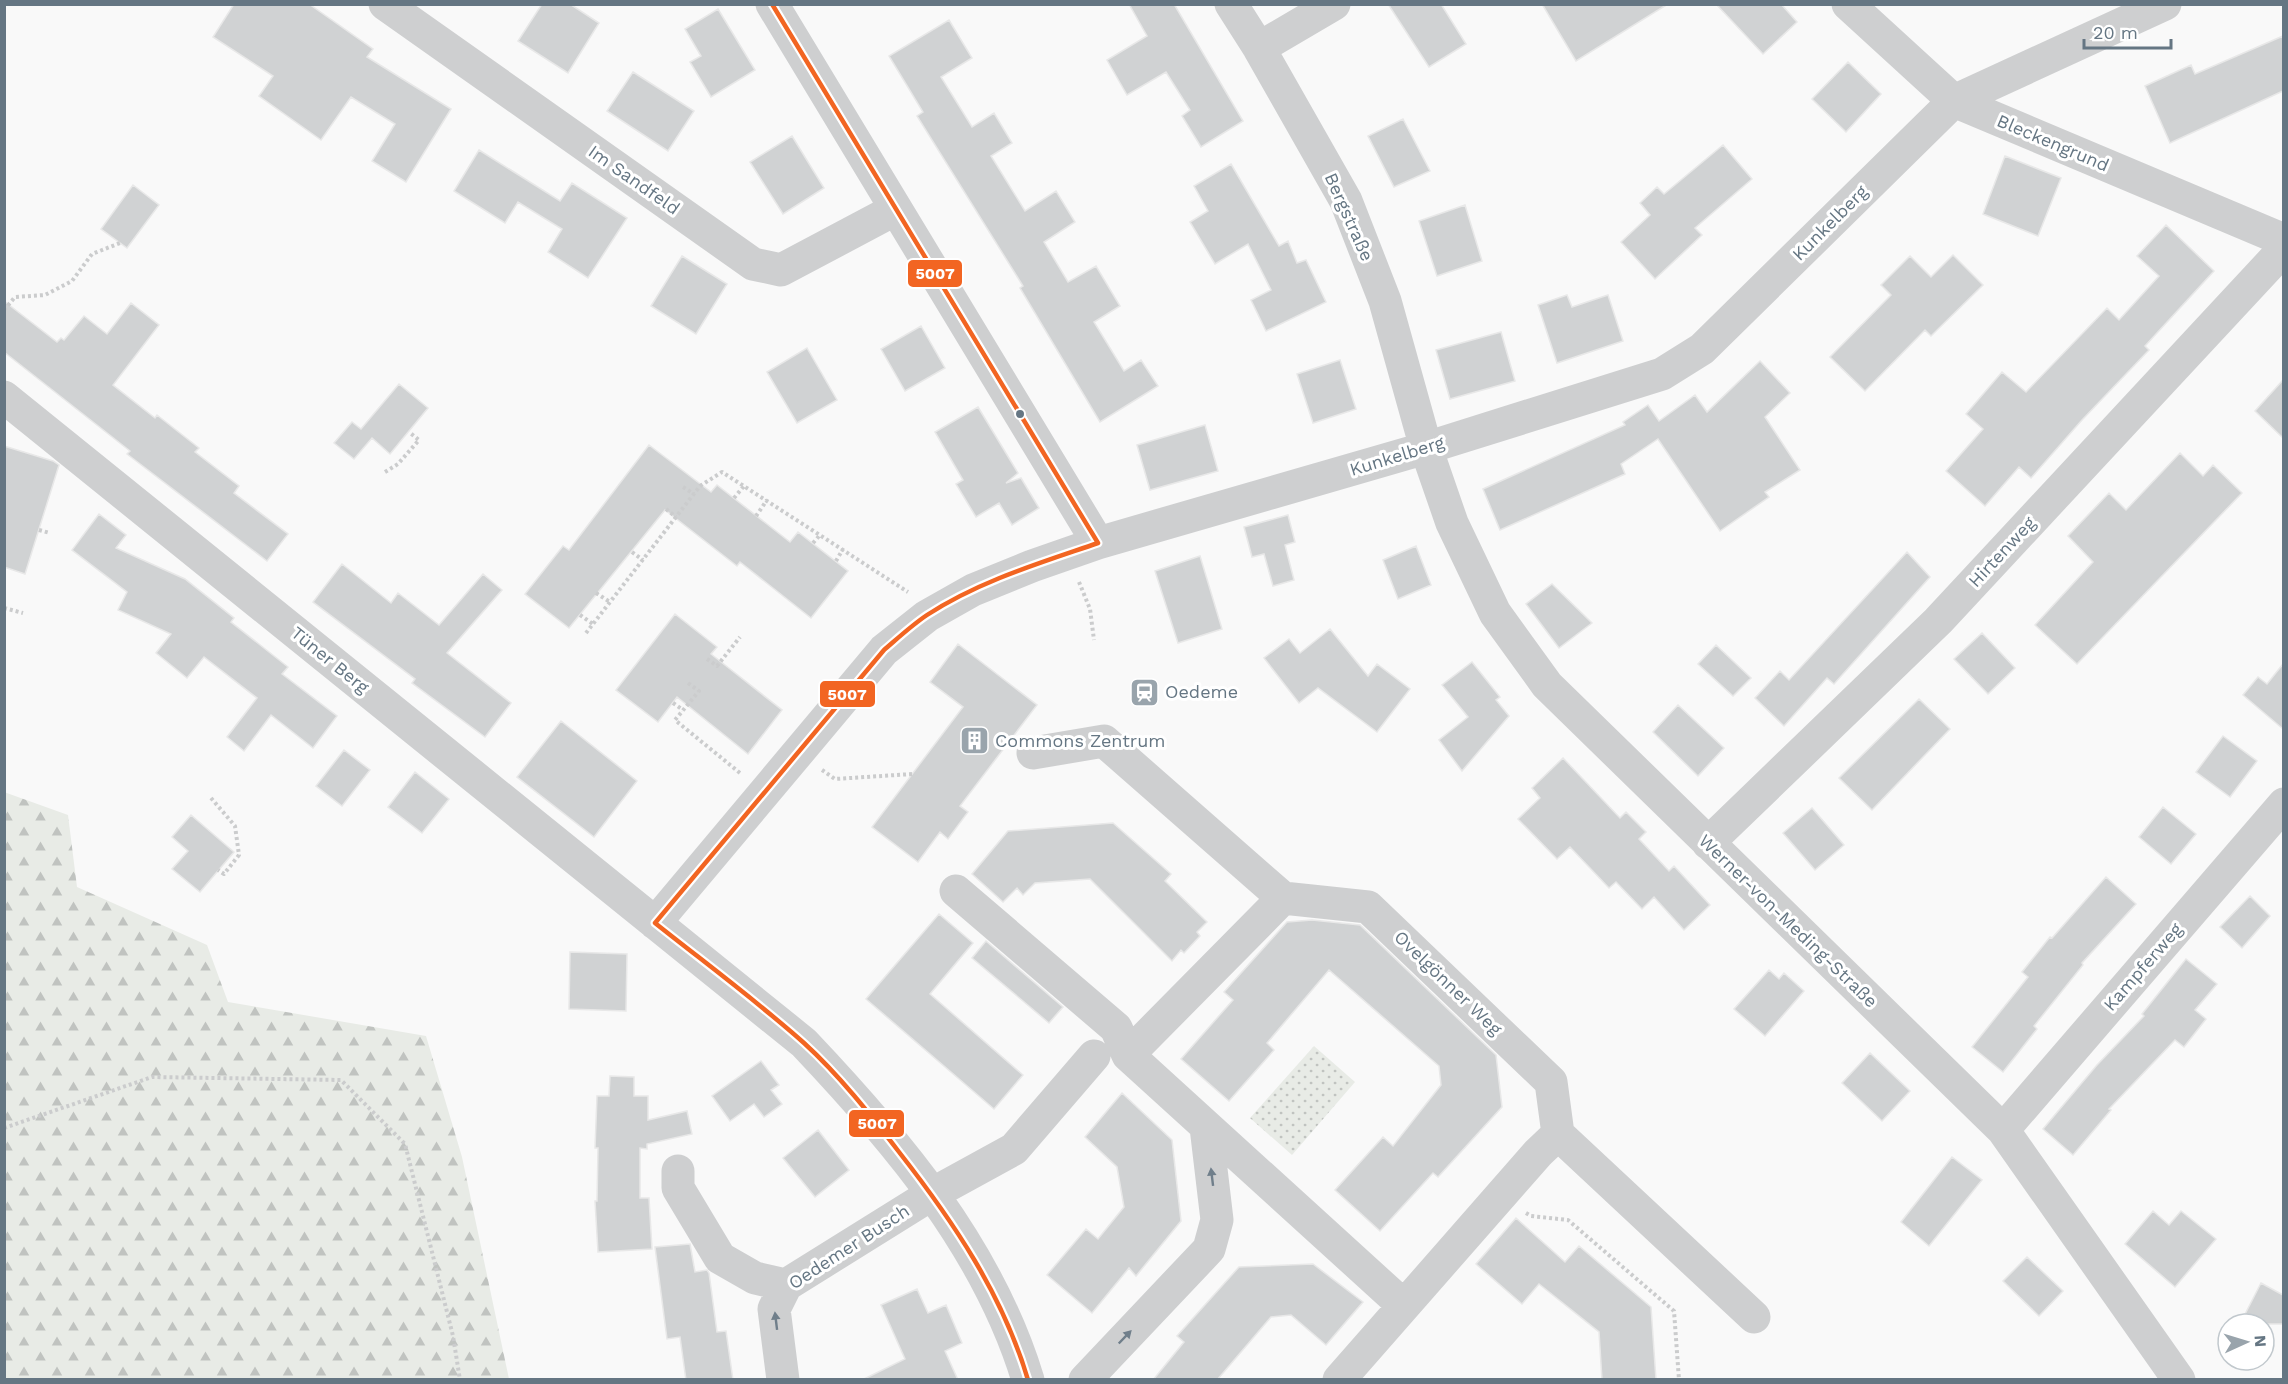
<svg xmlns="http://www.w3.org/2000/svg" width="2288" height="1384" font-family="'Work Sans',sans-serif">
  <style>
    .grass { fill: url(#grass-dots) }
    .forest { fill: url(#forest-firs) }
    .building { fill: #d0d2d3; stroke: #e8e8e8; stroke-width: 1.5 }
    .lines { fill: none; stroke-linecap: round; stroke-linejoin: round }
    .path { stroke: #cbcccd; stroke-width: 4; stroke-dasharray: 3 3; stroke-linecap: butt }
    .minor { stroke: #cecfd0; stroke-width: 33 }
    .bus-1-casing { stroke: #fff; stroke-width: 9 }
    .bus-1 { stroke: #f26522; stroke-width: 4.5 }
    .oneway { fill: #707f8b }
    .bus-dot { fill: #657683; stroke: #fff; stroke-width: 2 }
    .labels { text-anchor: middle; stroke-width: 6; stroke-linejoin: round; paint-order: stroke }
    .street-label { font-size: 18px; fill: #657683; stroke: #fff }
    .poi-label { font-size: 18px; fill: #657683; stroke: #fff; text-anchor: start }
    .line-badge { stroke: #fff; stroke-width: 2 }
    .badge-label { font-size: 16px; text-anchor: middle; font-weight: bold; fill: #fff }
  </style>
  <defs>
    <pattern id="grass-dots" width="8" height="8" patternUnits="userSpaceOnUse" patternTransform="scale(1.5)"><rect width="8" height="8" fill="#e8ebe6"/><path d="M2 2h.1M6 6h.1" fill="none" stroke="#c0c3c0" stroke-width="1.8" stroke-linecap="round"/></pattern>
    <pattern id="forest-firs" width="22" height="20" patternUnits="userSpaceOnUse" patternTransform="scale(1.5)"><rect width="22" height="20" fill="#e8ebe6"/><path d="M5 1l3.5 6h-7zM16 11l3.5 6h-7z" fill="#c0c3c0"/></pattern>
  </defs>
  <rect width="100%" height="100%" fill="#f9f9f9"/>
  <path class="grass" d="M1314 1046 1355 1082 1292 1155 1250 1118Z"/>
  <path class="forest" d="M4 792 68 815 77 887 207 945 228 1002 426 1036 462 1157 509 1379H5Z"/>
  <path class="building" d="M234 4H309L373 49 367 57 451 109 406 182 372 161 395 124 351 97 321 140 259 96 273 76 213 37Z
    M542 4H570L599 23 568 73 518 41Z
    M1129 4H1174L1243 121 1201 147 1182 116 1190 110 1166 72 1127 95 1107 60 1147 36Z
    M1388 4H1441L1466 44 1429 67Z
    M1542 4H1668L1576 61Z
    M1716 4H1781L1797 22 1763 54Z
    M718 9 755 70 711 97 690 62 701 56 685 29Z
    M949 20 972 58 941 77 972 127 994 113 1012 143 991 156 1025 211 1056 191 1075 222 1044 242 1068 282 1096 266 1120 306 1094 322 1124 371 1141 360 1158 386 1100 422 1020 288 1023 286 917 116 923 112 889 56Z
    M2283 36V91L2170 143 2145 86 2191 65 2195 74Z
    M1848 62 1881 94 1846 132 1812 99Z
    M633 72 694 111 668 151 607 111Z
    M1403 119 1430 171 1394 187 1368 136Z
    M792 136 824 188 783 214 750 162Z
    M1723 145 1752 179 1695 228 1702 235 1655 279 1621 242 1650 215 1640 203 1657 187 1664 194Z
    M479 150 560 201 572 183 627 218 588 278 548 252 562 229 518 202 505 223 454 191Z
    M2005 156 2061 178 2038 236 1983 214Z
    M1231 164 1279 246 1288 241 1297 263 1306 260 1326 302 1266 331 1251 300 1271 290 1248 244 1215 264 1190 222 1208 211 1194 186Z
    M133 185 159 205 127 248 101 229Z
    M1465 205 1482 261 1437 276 1419 221Z
    M2166 225 2214 271 2145 346 2149 350 2082 420 2031 478 2019 467 1985 506 1946 471 1983 429 1966 414 2002 372 2026 392 2107 308 2119 320 2159 276 2137 256Z
    M1953 255 1983 285 1931 336 1925 330 1865 391 1830 357 1891 295 1881 285 1910 256 1931 277Z
    M682 256 727 284 696 334 651 306Z
    M1567 295 1572 307 1608 295 1623 341 1557 363 1538 305Z
    M4 301 57 342 61 338 64 340 84 316 107 334 131 303 159 325 113 385 155 418 157 415 199 448 195 452 239 486 234 493 288 534 267 561 127 454 130 451 4 352Z
    M921 326 945 368 905 391 881 349Z
    M1501 332 1515 381 1450 399 1436 350Z
    M807 348 837 400 797 423 767 372Z
    M1340 360 1356 409 1313 423 1297 374Z
    M1760 361 1790 393 1765 417 1800 470 1765 492 1769 497 1720 531 1658 439 1621 464 1625 474 1500 530 1483 489 1625 425 1623 422 1648 405 1659 421 1695 395 1707 412Z
    M2283 380V438L2255 411Z
    M399 384 428 408 390 454 372 438 354 459 334 443 352 422 361 429Z
    M978 407 1018 473 1006 483 1021 478 1039 508 1012 525 999 503 976 517 956 484 963 480 935 432Z
    M1205 425 1218 471 1150 490 1137 445Z
    M649 445 711 492 717 485 790 542 798 532 848 571 811 618 740 562 737 566 665 510 569 628 525 594 563 546 569 550Z
    M4 446 53 461 59 465 25 574 4 567Z
    M2180 453 2203 476 2213 465 2242 493 2077 664 2035 625 2093 562 2068 536 2109 493 2126 510Z
    M99 514 126 535 116 548 185 579 234 618 231 622 288 667 282 674 337 716 313 748 271 715 244 751 227 737 257 698 204 657 187 678 156 653 171 634 118 610 127 592 72 550Z
    M1288 515 1295 542 1285 545 1294 580 1273 586 1264 554 1252 557 1244 527Z
    M1416 546 1431 585 1398 599 1383 560Z
    M1907 552 1930 577 1834 684 1827 678 1784 726 1755 698 1780 671 1789 680Z
    M1200 556 1222 629 1178 643 1155 571Z
    M342 564 391 603 398 593 439 625 483 574 502 590 447 653 511 703 485 737 412 683 415 679 313 602Z
    M1552 584 1592 623 1559 648 1526 604Z
    M675 614 717 647 711 654 782 710 748 754 677 697 658 722 616 690Z
    M1330 629 1368 676 1377 664 1410 689 1377 732 1318 688 1299 703 1264 658 1289 639 1300 653Z
    M1982 633 2015 668 1988 694 1954 659Z
    M958 644 1037 705 960 806 968 812 948 839 940 832 918 862 872 827 963 707 930 682Z
    M1716 645 1751 678 1733 696 1698 664Z
    M1472 662 1500 697 1496 700 1509 716 1462 771 1439 740 1468 717 1442 685Z
    M2283 664V729L2243 695 2258 677 2267 684Z
    M1919 699 1950 729 1872 810 1839 778Z
    M1678 705 1724 748 1698 776 1653 732Z
    M561 721 637 781 594 837 517 777Z
    M2223 736 2257 761 2230 797 2196 772Z
    M344 750 370 770 342 806 316 786Z
    M1563 758 1620 818 1626 812 1646 832 1639 839 1669 871 1674 866 1710 905 1684 930 1654 897 1642 909 1616 882 1609 888 1570 847 1557 859 1518 819 1540 798 1532 788Z
    M415 772 449 799 422 833 388 807Z
    M2163 807 2196 834 2171 864 2139 837Z
    M1812 808 1844 845 1815 870 1783 833Z
    M191 815 234 852 200 892 172 869 188 851 172 837Z
    M1113 823 1171 874 1165 881 1207 922 1197 932 1200 936 1184 953 1181 950 1172 961 1090 879 1035 883 1023 895 1017 888 1003 902 972 874 1008 831Z
    M2106 877 2136 904 2082 963 2083 965 2034 1026 2037 1029 2003 1072 1972 1047 2028 977 2022 972 2050 937 2052 938Z
    M2250 896 2270 916 2242 948 2220 927Z
    M939 914 973 943 930 994 1023 1075 994 1109 866 999Z
    M1312 920 1360 925 1496 1055 1502 1107 1438 1177 1433 1173 1380 1231 1335 1190 1383 1137 1393 1146 1441 1085 1439 1066 1329 970 1267 1043 1274 1050 1229 1101 1181 1059 1233 1000 1224 992 1287 922Z
    M986 941 1063 1007 1049 1023 972 958Z
    M570 952 627 954 626 1011 569 1009Z
    M2186 959 2217 984 2195 1010 2206 1019 2184 1047 2175 1040 2109 1109 2111 1110 2073 1155 2043 1129 2097 1065 2144 1016 2142 1014Z
    M1769 970 1779 979 1784 973 1804 991 1765 1036 1734 1009Z
    M1870 1053 1910 1091 1882 1121 1842 1083Z
    M761 1061 779 1085 771 1090 782 1104 764 1117 754 1104 730 1121 712 1096Z
    M610 1076 634 1077V1096H648V1120L687 1111 692 1134 647 1144V1149L640 1148V1198H649L652 1249 598 1252 595 1201H597L598 1148H595L597 1096H609Z
    M1122 1093 1172 1140 1181 1221 1136 1276 1129 1268 1092 1313 1047 1275 1086 1229 1098 1239 1124 1207 1117 1167 1085 1137Z
    M818 1130 849 1170 815 1197 783 1158Z
    M1952 1157 1982 1180 1929 1246 1901 1222Z
    M2153 1211 2169 1225 2181 1211 2216 1239 2175 1287 2125 1244Z
    M1516 1218 1565 1262 1579 1246 1651 1307 1656 1380H1602L1599 1332 1539 1284 1522 1304 1476 1264Z
    M690 1244 695 1272 707 1270 709 1273 717 1332 726 1331 733 1380H686L680 1337 667 1339 655 1247Z
    M2027 1257 2063 1291 2039 1316 2003 1281Z
    M1313 1264 1363 1302 1326 1345 1291 1315 1271 1317 1217 1380H1153L1184 1342 1177 1336 1239 1267Z
    M2261 1283 2283 1295V1324H2240Z
    M917 1289 928 1313 946 1305 962 1343 945 1351 958 1380H862L905 1359 881 1305Z"/>
  <g class="lines">
    <path class="path" d="M4 310 15 297 45 295 72 281 92 254 120 243
      M385 472 398 464 419 440 409 432
      M683 487 694 494
      M734 498 744 486
      M666 509 676 517
      M756 516 767 500
      M39 530 50 533
      M813 543 820 535
      M632 552 643 560
      M836 561 843 549
      M1079 582 1090 609 1094 640
      M596 593 610 602
      M4 608 23 613
      M580 615 593 624
      M586 633 700 486 722 472 908 592
      M707 659 717 666 740 637
      M688 683 699 691 675 720 740 773
      M673 703 683 710
      M822 770 835 779 912 774
      M211 798 235 826 239 855 224 874 218 870
      M4 1128 152 1077 341 1080 405 1144 453 1336 460 1380
      M1526 1213 1531 1216 1568 1220 1674 1311 1679 1380"/>
    <path class="minor" d="M385 4 753 264 781 270 896 209
      M772 4 1098 543
      M1231 4 1259 48 1346 201 1385 301 1426 448 1452 523 1495 613 1547 685 2003 1130 2179 1380
      M1848 4 1954 101 2284 240
      M1259 48 1334 4
      M4 397 804 1043C896 1140 988 1248 1028 1380
      M1033 753 1104 741 1283 898 1368 907 1551 1082 1558 1134 1538 1153 1339 1380
      M1708 843 1938 621 2284 249
      M956 891 1116 1028 1128 1055 1404 1306
      M655 923 884 650 927 616 973 590 1032 566 1098 543 1426 448 1662 374 1702 349 1954 101 2165 4
      M1128 1055 1283 898
      M2003 1130 2284 804
      M1558 1134 1754 1317
      M678 1171V1188L720 1258 755 1278 786 1285
      M783 1380 774 1309 786 1285 932 1194 1014 1149 1094 1056
      M1085 1380 1209 1249 1217 1220 1206 1127"/>
    <defs>
      <path id="bus-1" d="M772 4 1098 543
        M655 923C704 962 757 1001 804 1043 839 1075 870 1114 899 1152 953 1221 1003 1295 1028 1380
        M655 923 884 650C898 638 912 625 927 615 979 581 1040 563 1098 543"/>
    </defs>
    <use href="#bus-1" class="bus-1-casing"/>
    <use href="#bus-1" class="bus-1"/>
  </g>
  <defs><path id="oneway-solid" d="M-6-.8H1V-3.2L6.5 0L1 3.2V.8H-6Z" transform="scale(1.5)"/></defs>
  <g class="oneway">
    <use href="#oneway-solid" transform="translate(1212 1177) rotate(-97)"/>
    <use href="#oneway-solid" transform="translate(776 1321) rotate(-97)"/>
    <use href="#oneway-solid" transform="translate(1125 1337) rotate(-46)"/>
  </g>
  <defs>
    <symbol id="station-square" viewBox="-11 -11 22 22"><rect x="-9" y="-9" width="18" height="18" rx="4" fill="#99a4ac" stroke="#fff"/><path d="M-3-6H3Q5-6 5-4V2Q5 4 3 4L4.5 6H3L1.5 4h-3L-3 6H-4.5L-3 4Q-5 4-5 2V-4Q-5-6-3-6ZM-3.5-4v3h7v-3ZM-3.5 1v1.5H-2V1ZM2 1v1.5H3.5V1Z" fill="#fff"/></symbol>
    <symbol id="building-square" viewBox="-11 -11 22 22"><rect x="-9" y="-9" width="18" height="18" rx="4" fill="#99a4ac" stroke="#fff"/><path d="M-4-6H4V6H1V3H-1V6H-4ZM-2.5-4.3h1.7v1.8h-1.7ZM.8-4.3h1.7v1.8H.8ZM-2.5-1h1.7V.8h-1.7ZM.8-1h1.7V.8H.8Z" fill="#fff"/></symbol>
  </defs>
  <g fill-rule="evenodd">
    <use href="#station-square" x="1128" y="676" width="33" height="33"/>
    <use href="#building-square" x="958" y="724" width="33" height="33"/>
  </g>
  <circle class="bus-dot" cx="1020" cy="414" r="5"/>
  <g class="labels">
    <g class="street-label">
      <text transform="translate(2053 143) rotate(23)" y="6">Bleckengrund</text>
      <text transform="translate(634 180) rotate(35)" y="6">Im Sandfeld</text>
      <text transform="translate(1349 217) rotate(66)" y="6">Bergstraße</text>
      <text transform="translate(1830 223) rotate(-45)" y="6">Kunkelberg</text>
      <text transform="translate(1397 456) rotate(-17)" y="6">Kunkelberg</text>
      <text transform="translate(2002 552) rotate(-47)" y="6">Hirtenweg</text>
      <text transform="translate(330 660) rotate(39)" y="6">Tüner Berg</text>
      <text transform="translate(1788 921) rotate(44)" y="6">Werner-von-Meding-Straße</text>
      <text transform="translate(2143 967) rotate(-49)" y="6">Kampferweg</text>
      <text transform="translate(1448 983) rotate(44)" y="6">Ovelgönner Weg</text>
      <text transform="translate(849 1247) rotate(-33)" y="6">Oedemer Busch</text>
    </g>
    <g class="poi-label">
      <text x="1165" y="698">Oedeme</text>
      <text x="995" y="747">Commons Zentrum</text>
    </g>
  </g>
  <g class="line-badge">
    <rect x="907" y="259" width="56" height="29" rx="6" fill="#f26522"/>
    <rect x="819" y="680" width="57" height="28" rx="6" fill="#f26522"/>
    <rect x="848" y="1109" width="57" height="29" rx="6" fill="#f26522"/>
  </g>
  <g class="badge-label">
    <text x="935" y="279">5007</text>
    <text x="847" y="700">5007</text>
    <text x="877" y="1129">5007</text>
  </g>
  <rect width="2288" height="1384" fill="none" stroke="#657683" stroke-width="12"/>
  <g transform="translate(2246 1342) rotate(86)"><circle r="28" fill="#ffffff" stroke="#c1c8cd" stroke-width="1.5"/>
  <path d="M0-4.5L10 22L0 15L-10 22Z" fill="#99a4ac"/>
  <text y="-9" font-size="16" font-weight="bold" text-anchor="middle" fill="#657683">N</text>
  </g>
  <path d="M2084 39v9h87v-9" fill="none" stroke="#657683" stroke-width="3"/>
  <text x="2093" y="39" font-size="18" fill="#657683" stroke="#ffffff" stroke-width="4.5" paint-order="stroke">20 m</text>
</svg>
